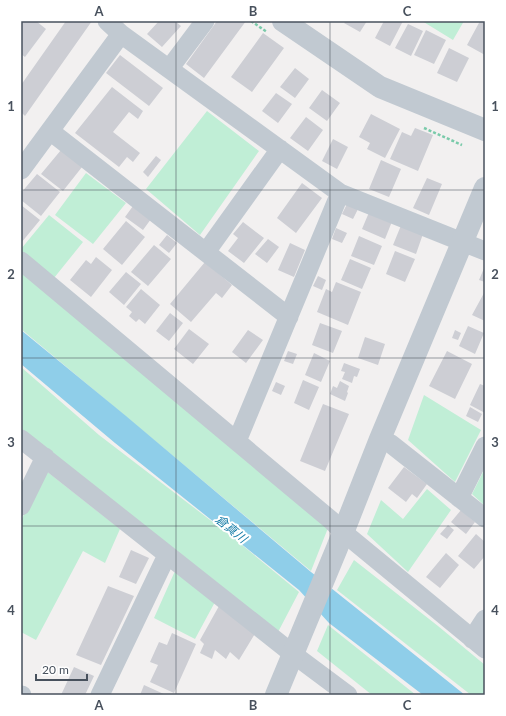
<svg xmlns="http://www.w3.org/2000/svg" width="506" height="716" font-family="Lato,'Noto Sans JP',sans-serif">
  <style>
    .green { fill: #c0eed6 }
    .water { fill: #8fcee9 }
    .building { fill: #cdced4 }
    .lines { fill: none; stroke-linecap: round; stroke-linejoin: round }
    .path { stroke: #7acaaa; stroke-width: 2.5; stroke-dasharray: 3 2; stroke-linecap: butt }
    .minor { stroke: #c1c9d1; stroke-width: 19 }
    .tertiary { stroke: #c1c9d1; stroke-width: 22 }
    .grid { fill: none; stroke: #48515d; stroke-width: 1; stroke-opacity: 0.55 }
    .labels { text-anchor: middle; stroke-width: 4; stroke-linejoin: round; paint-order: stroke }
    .water-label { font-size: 12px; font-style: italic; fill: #127aa6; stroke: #fff }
    .neatline { fill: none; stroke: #48515d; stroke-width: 1.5 }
    .grid-label { font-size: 13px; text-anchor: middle; font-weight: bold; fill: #48515d }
  </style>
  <rect width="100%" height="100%" fill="#f2f0f0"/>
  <path class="green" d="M422 21H464L453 40Z
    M207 111 259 151 200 235 146 189Z
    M86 173 126 203 93 244 55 215Z
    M49 215 83 242 54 278 21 251V249Z
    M21 261 330 523 311 571 21 329Z
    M21 367 99 435 231 536 299 592 277 634 21 433Z
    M424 395 481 430 455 482 408 440Z
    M485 468V506L472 494Z
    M45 470 120 529 105 563 83 551 36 640 21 632V521Z
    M427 489 451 510 408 572 367 534 381 500 403 519Z
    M354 560 438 626 485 665V695H471L337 590Z
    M175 571 215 602 195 639 154 618Z
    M328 625 416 695H372L317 651Z"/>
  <path class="water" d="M21 330 126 416 311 572 465 695H423L329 623 299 590 115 443 21 364Z"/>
  <path class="building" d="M21 21H36L46 29 25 57 21 54Z
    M66 21H92L25 116 21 112V85Z
    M159 21H175L181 26 162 47 147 34Z
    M217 21H246L204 78 186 64Z
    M346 21H367L360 32 344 23Z
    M384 21H403L390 46 375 38Z
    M480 21H485V55L467 45Z
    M408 24 423 31 411 56 395 48Z
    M426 30 446 40 434 64 414 55Z
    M263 33 284 48 252 92 231 77Z
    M449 48 469 58 457 82 437 73Z
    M120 55 163 88 149 106 106 73Z
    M295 68 309 79 295 98 280 87Z
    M112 87 143 111 138 119 129 112 113 132 140 153 133 162 127 157 119 167 75 133Z
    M322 90 340 103 327 121 309 108Z
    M276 93 292 104 278 123 262 111Z
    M371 114 400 129 385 158 367 149 370 143 359 137Z
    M306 117 323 130 308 151 290 138Z
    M415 128 433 135 418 171 390 159 402 132 411 136Z
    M333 139 348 147 337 169 322 161Z
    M61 150 82 167 63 191 41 174Z
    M156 156 161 160 148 177 143 172Z
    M381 160 401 169 389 197 369 189Z
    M37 174 60 192 41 216 21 200V193Z
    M427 178 442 184 429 215 413 208Z
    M302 183 322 198 296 233 277 218Z
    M347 204 358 209 353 219 342 214Z
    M21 205 40 220 21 243Z
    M133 206 151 219 143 230 125 217Z
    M370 210 393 219 385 239 362 229Z
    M126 221 145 237 122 265 103 249Z
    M243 222 264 238 244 263 228 251 238 238 233 234Z
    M402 223 424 231 416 254 393 245Z
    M336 228 347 233 342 243 332 239Z
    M167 235 177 243 169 253 159 245Z
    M359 236 382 246 374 265 351 256Z
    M268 239 279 247 267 263 255 254Z
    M290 243 305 250 294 277 278 270Z
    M154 245 171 259 148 286 131 272Z
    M395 251 415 259 405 282 386 274Z
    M96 257 112 270 91 297 70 280 86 260 91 264Z
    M350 259 371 268 362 289 341 280Z
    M205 262 232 285 222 298 216 293 191 322 170 304Z
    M485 266V282L479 280Z
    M126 272 141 284 124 305 109 292Z
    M318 276 326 280 322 290 313 286Z
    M336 282 361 292 348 325 317 312 326 289 332 292Z
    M141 289 160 305 145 324 139 319 136 322 129 316 132 312 126 307Z
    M484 293H485V321L472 315Z
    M170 313 183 323 169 341 156 331Z
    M320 323 342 331 333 353 312 345Z
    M468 326 484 333 475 354 459 346Z
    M189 329 209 344 193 364 174 349Z
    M248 330 263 340 246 363 232 352Z
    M455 330 461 333 458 340 452 338Z
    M365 337 385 344 378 365 358 358Z
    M288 351 297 354 293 364 284 361Z
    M447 351 472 364 455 399 429 386Z
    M314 353 330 361 321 382 305 375Z
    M344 363 360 369 357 377 354 376 352 383 342 379 345 372 341 371Z
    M303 380 319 387 309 410 294 403Z
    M340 381 349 386 347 392 348 393 345 401 330 394 333 386 337 388Z
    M276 382 285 386 281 395 272 391Z
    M480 384 485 386V413L470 405Z
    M323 404 349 414 325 471 300 461Z
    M470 407 482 414 478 422 466 416Z
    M404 467 427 484 417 498 412 494 406 502 388 488Z
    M461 510 475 522 466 534 451 522Z
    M448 525 454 530 447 539 440 534Z
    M476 534 485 542V556L474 569 458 556Z
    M131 550 149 558 136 584 119 577Z
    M446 553 459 565 440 588 426 577Z
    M108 586 134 596 101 665 76 655Z
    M219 606 256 632 239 660 230 652 226 659 215 650 212 659 200 653 204 644 200 640Z
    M172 633 196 644 174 693 150 682 158 665 150 662 159 642 167 645Z
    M74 667 94 676 85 695H61Z
    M144 685 166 695H140Z"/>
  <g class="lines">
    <path class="path" d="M251 21 267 32
      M424 128 462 145"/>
    <path class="minor" d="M107 21 121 34 340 193 485 251
      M169 69 205 21
      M50 131 289 317
      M21 170 121 34
      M206 252 280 149
      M21 261 332 521 343 532 485 649
      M21 439 293 654 348 695
      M380 439 391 444 485 518
      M237 441 340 193
      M459 498 485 446
      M21 506 45 457
      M472 639 485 619
      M21 695H22
      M100 695 167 555"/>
    <path class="tertiary" d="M283 21 380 87 485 130
      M276 695 337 548 380 439 485 188"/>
  </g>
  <path class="grid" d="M176 21V695M330 21V695M21 190H485M21 358H485M21 526H485"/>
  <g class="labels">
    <g class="water-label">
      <text transform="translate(231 529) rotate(39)" y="4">倉真川</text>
    </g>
  </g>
  <rect width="506" height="716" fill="none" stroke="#ffffff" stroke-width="44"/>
  <path d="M36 674v6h51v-6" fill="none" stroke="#48515d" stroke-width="2"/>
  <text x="42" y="674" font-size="12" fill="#48515d" stroke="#ffffff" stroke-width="3" paint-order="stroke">20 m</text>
  <rect x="22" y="22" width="462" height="672" class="neatline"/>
  <g class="grid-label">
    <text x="99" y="16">A</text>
    <text x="253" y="16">B</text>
    <text x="407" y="16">C</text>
    <text x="11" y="111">1</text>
    <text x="495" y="111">1</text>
    <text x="11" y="279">2</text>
    <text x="495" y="279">2</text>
    <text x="11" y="447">3</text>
    <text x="495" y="447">3</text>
    <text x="11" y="615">4</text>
    <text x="495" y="615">4</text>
    <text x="99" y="710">A</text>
    <text x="253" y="710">B</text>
    <text x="407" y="710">C</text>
  </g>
</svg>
